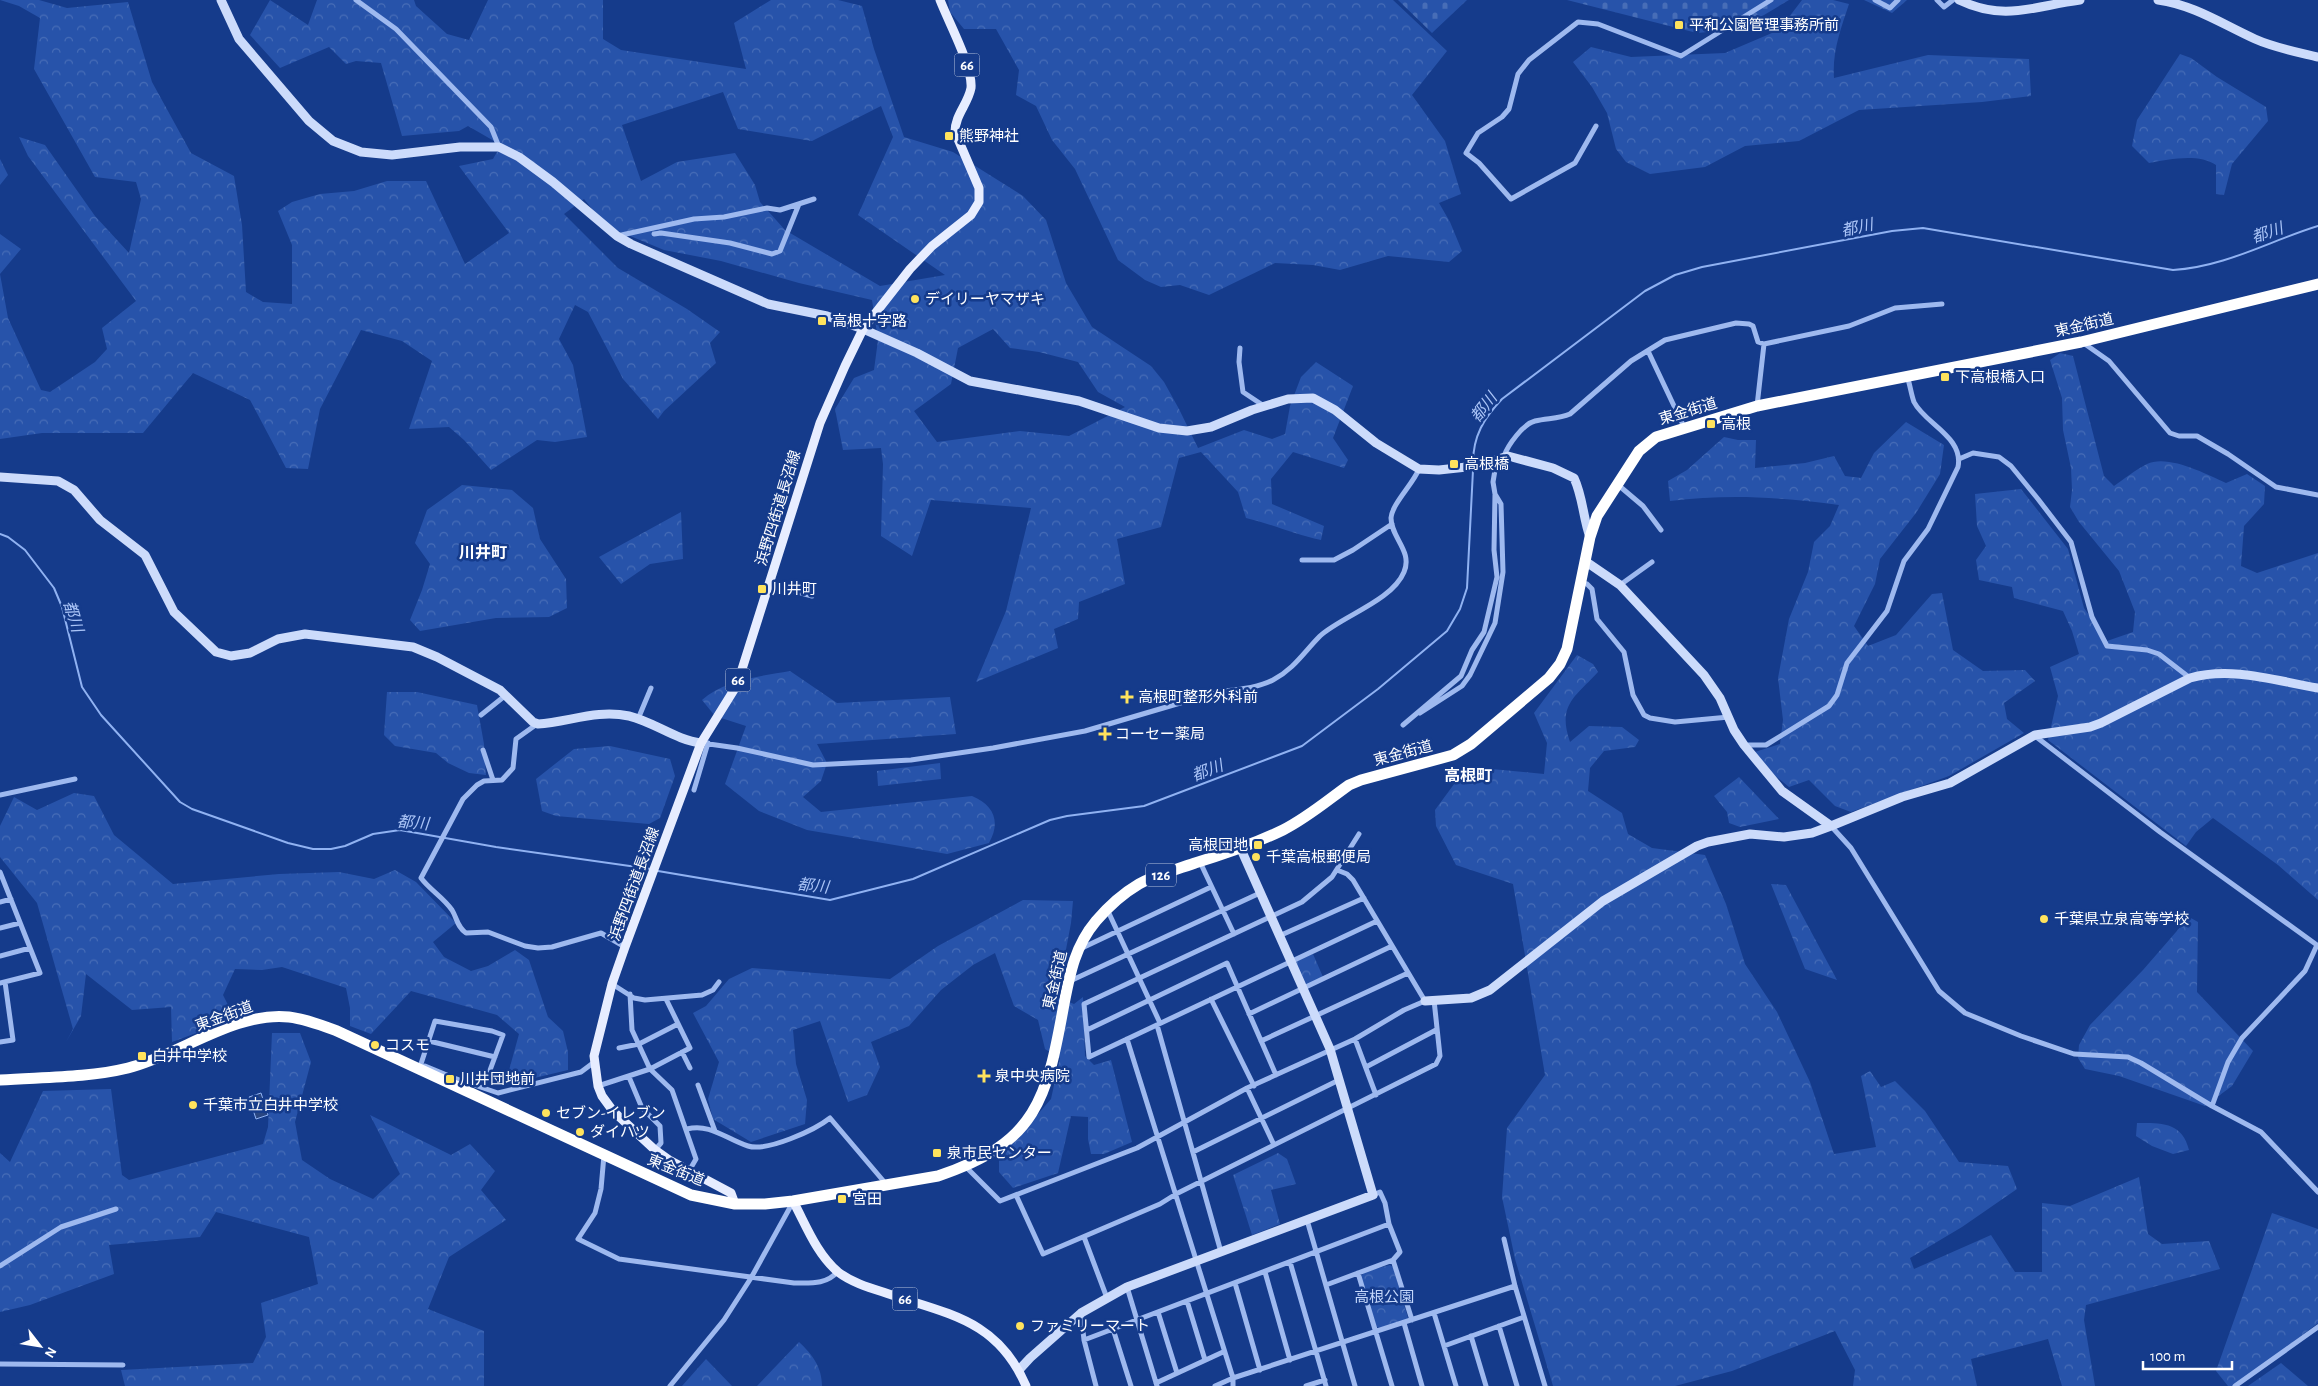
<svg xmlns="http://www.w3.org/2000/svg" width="2318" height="1386" font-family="'Alegreya Sans','Noto Sans JP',sans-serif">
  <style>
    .forest { fill: url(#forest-crowns); fill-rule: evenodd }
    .cemetery { fill: url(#cemetery-stones) }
    .water { fill: url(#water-ripples); stroke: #90b2f2 }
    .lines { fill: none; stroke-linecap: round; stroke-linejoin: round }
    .stream { stroke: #90b2f2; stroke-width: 2 }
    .street { stroke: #9eb9ef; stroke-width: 5 }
    .secondary { stroke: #ccdbfb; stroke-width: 9 }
    .primary { stroke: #e7edff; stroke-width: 9 }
    .highway { stroke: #fff; stroke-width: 11 }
    .poi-dot { fill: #ffe35d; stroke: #153b8b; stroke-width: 2 }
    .labels { text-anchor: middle; stroke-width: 5; stroke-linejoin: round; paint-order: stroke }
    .shield { fill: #153b8b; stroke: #b9c4dc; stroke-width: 1 }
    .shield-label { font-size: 14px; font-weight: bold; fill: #fff }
    .poi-label { font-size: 15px; fill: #fff; stroke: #153b8b; text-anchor: start }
    .street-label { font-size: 15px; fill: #fff; stroke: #153b8b }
    .park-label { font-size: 15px; fill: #c4d7fb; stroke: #153b8b }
    .water-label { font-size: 16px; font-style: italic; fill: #aac4f7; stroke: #153b8b }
    .neighbourhood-label { font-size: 16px; font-weight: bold; fill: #fff; stroke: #153b8b }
  </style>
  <defs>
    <pattern id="forest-crowns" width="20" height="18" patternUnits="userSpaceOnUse" patternTransform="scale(1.25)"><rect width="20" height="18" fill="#2753aa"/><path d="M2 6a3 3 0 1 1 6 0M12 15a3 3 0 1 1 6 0" fill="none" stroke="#476db7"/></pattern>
    <pattern id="cemetery-stones" width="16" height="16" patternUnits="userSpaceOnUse" patternTransform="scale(1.25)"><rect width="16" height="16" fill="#2753aa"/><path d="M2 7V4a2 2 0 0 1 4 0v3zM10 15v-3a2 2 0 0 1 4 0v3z" fill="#476db7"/></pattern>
    <pattern id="water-ripples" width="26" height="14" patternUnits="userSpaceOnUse" patternTransform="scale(1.25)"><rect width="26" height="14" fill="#294682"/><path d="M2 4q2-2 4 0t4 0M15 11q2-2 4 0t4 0" fill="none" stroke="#496295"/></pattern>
  </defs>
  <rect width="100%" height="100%" fill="#153b8b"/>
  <path class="forest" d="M0 0H39L67 8 128 2 152 82 191 153 234 176 242 225 246 292 263 302 292 304V245L278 211 292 202 320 194 354 191 387 181H426L465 264 509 233 459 166 493 159 501 145 468 126 459 131 402 136 381 63 356 61 346 64 329 47 280 68 250 35 270 0 308 25 317 0H414L416 6 447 34 469 40 488 0H603V39L621 50 746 69 734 23 771 0H838L862 6 874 49 904 137 953 152 1023 196 1046 220 1066 283 1092 327 1151 366 1164 382 1179 409 1198 448 1244 430 1272 439 1285 434 1290 406 1301 377 1316 362 1353 386 1333 438 1348 460 1344 468 1293 452 1271 479 1272 504 1324 526 1321 540C1295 535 1272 524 1246 518L1238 492 1201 452 1179 458 1161 527 1117 539 1125 584 1079 602 1078 619 1054 629 1058 648 976 682 1006 611 1031 508 931 500 912 556 881 536 883 464 881 448 843 450 835 409 854 378 874 370 878 340 872 300 799 283 721 261 664 250 606 226 584 199 564 214 618 268 687 309 720 332 710 343 716 363 664 411 658 419 623 379 588 312 575 305 559 339 573 365 587 437 555 442 537 440 491 470 464 440 449 427 409 429 432 361 402 341 361 330 320 409 308 469 286 468 250 400 193 373 143 433H42L0 439V234L21 249 0 274 8 318 41 390 50 392 95 362 107 349 102 328 136 301 28 156 19 137 45 145 95 216 129 253 141 199 136 182 95 177 34 69 40 18 19 6ZM723 92 738 129 812 141 881 106 893 137 858 215 945 275 880 286 785 230 760 202 755 185 735 153 677 162 641 181 622 125ZM993 329 1010 348 1039 352 1078 362 1098 392 1125 407 1069 436 1020 431 937 442 914 411 951 384 958 348Z
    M948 0H1393L1447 51 1412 95 1445 141 1461 194 1439 203 1450 222 1462 251 1449 262 1388 256 1340 270 1313 265 1275 263 1209 295 1180 285 1161 287 1145 280 1118 260 1075 169 1052 140 1036 106 1016 95 1019 70 996 29H964L950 12Z
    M1802 0H1833L1849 4C1841 28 1832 52 1834 78L1928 55 2029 59 2031 96 1982 102 1859 110 1799 141 1745 146 1705 167 1650 174 1626 162 1616 149 1607 113 1592 87 1573 62 1591 47 1631 57 1725 53 1779 30Z
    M2180 54 2191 58 2217 77 2266 107 2268 121 2232 164 2224 195 2216 194V165C2199 153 2169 159 2149 163L2132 146 2137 120Z
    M0 159 8 175 0 185Z
    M2060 353 2073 356 2104 476 2114 486C2124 479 2135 470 2147 464 2168 454 2206 474 2226 483L2247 474 2265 486 2264 504 2244 526 2241 566 2257 573 2318 553V900L2278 865 2213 818 2196 832 2186 846 2048 740 2058 696 2050 667 2079 654 2072 631 2063 611 2014 598 2012 587 1979 580 1976 560 1986 546 1977 526 1975 494 2021 489 2068 549 2084 608 2107 641 2133 632 2135 612 2119 571 2079 522 2070 507 2072 490 2071 468 2063 430 2062 398 2050 360Z
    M1906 422 1944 445 1940 474 1916 513 1880 559 1875 584 1854 626 1868 646 1896 635 1932 594 1942 593 1953 650 1983 671 2025 670 2035 681 2004 703 2007 719 2024 733 1949 776 1851 812 1835 806 1809 780 1789 787 1756 760 1755 752 1780 744 1783 720 1778 678 1789 619 1808 572 1814 542 1830 526 1839 505C1784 497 1726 494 1670 501L1668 481 1687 470 1724 437 1738 440H1756L1755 468 1805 463 1834 456 1845 476 1861 478 1874 453Z
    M462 485 512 490 533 508 540 539 566 579 567 608 549 617 496 618 420 631 410 620 422 590 430 564 415 543 427 510Z
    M681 512 683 559 650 564 621 584 599 557Z
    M1577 655 1593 664 1598 672C1575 697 1557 705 1570 742L1589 726 1622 727 1639 740 1635 747 1604 751 1590 768 1588 791 1622 813 1628 834 1652 848 1705 855 1726 904 1745 964 1777 1012 1810 1082 1834 1154 1876 1147 1861 1076 1870 1071 1881 1087 1895 1081 1925 1111 1959 1162 2008 1166 2017 1189 1962 1227 1910 1258 1914 1269 1991 1235 2015 1272H2042V1203L2070 1206 2139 1177 2148 1234 2162 1244 2209 1241 2220 1269 2086 1305 2084 1320 2095 1386H2062L2048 1339 1971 1359 1977 1386H1853L1855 1370 1835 1331 1732 1371 1675 1386H1553L1515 1259 1502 1197 1507 1128 1545 1075 1513 884 1456 865 1436 826 1435 810 1460 776 1492 769 1544 774 1547 743 1534 713Z
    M790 671 837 703 950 697 956 734 817 744 827 763 821 781 803 797 821 812 972 796C994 805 1001 822 989 843L947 854 807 830 759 811 725 784 746 726 715 716 702 700C724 680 761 676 790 671Z
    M387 692H417L477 705 484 744 486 775 469 773 448 763 436 753 395 746 384 735Z
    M610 746 670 759 675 776 660 818 649 824 556 816 542 811 536 779 574 749Z
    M940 763 941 779 878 786 877 771Z
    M1739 777 1779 819 1740 827 1729 823 1727 812 1714 796Z
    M74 793 94 796 114 835 173 884 279 874 339 872 374 879 395 870 416 882 456 923 433 942 444 957 471 971 488 966 515 950 529 960 548 1017 563 1031 568 1052V1070L505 1085 519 1034 497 1015 411 991 371 1034 350 1026V1008L346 988 282 967 262 970 235 969 223 995 233 1015 218 1025 172 1042 171 1007 132 1010 86 974 81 1016 66 1042 73 1029 37 903 0 857V826L14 797 37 810Z
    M1771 884 1786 885 1837 980 1805 969Z
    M1023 900 1073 901 1071 923 1057 997 1074 1004 1083 997 1085 1056 1094 1065 1111 1060 1132 1142 1104 1154H1091L1088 1139V1117L1071 1116 1058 1173 1013 1188 999 1172V1159L1051 1099 1060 1058 1045 1049 1038 1020 1014 1006 995 953 973 965 941 990 909 1026 871 1042 880 1067 867 1095 848 1102 820 1021 793 1030 796 1064 807 1100 805 1124 751 1142 713 1119 708 1099 719 1062 693 1013 706 1006 729 979 752 968 890 979 938 946Z
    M2189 917 2198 922 2197 992 2253 1051 2232 1086 2205 1106 2119 1076 2085 1069 2078 1058 2079 1045 2090 1025 2143 970Z
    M1313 954 1323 977 1303 986 1292 963Z
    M272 1033H300L311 1062 295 1122 302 1160 330 1179 373 1199 400 1174 370 1115 451 1155 470 1144 495 1171 481 1190 506 1220 449 1257 428 1309 484 1331V1386H125L121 1370 253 1363 266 1337 261 1303 318 1284 309 1237 216 1212 200 1237 109 1245 114 1274 30 1305 0 1312V1153L10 1162 43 1091 111 1089 122 1175 129 1180 263 1144 268 1127Z
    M2137 1123C2162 1123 2182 1122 2189 1150L2173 1154 2152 1146 2136 1136Z
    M1278 1153 1287 1159 1296 1184 1271 1190 1280 1224 1252 1235 1233 1175Z
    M2272 1213 2318 1229V1323L2236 1386H2228L2216 1371Z
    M1390 1265 1393 1267 1408 1318 1406 1320 1379 1328 1375 1326 1361 1277 1364 1272Z
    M799 1342C812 1354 822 1367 822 1386H757Z
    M706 1359 732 1386H682Z
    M2281 1363 2308 1386H2248Z"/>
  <path class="cemetery" d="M1398 0H1467L1432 33Z
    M1567 0H1789L1764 15 1731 30 1697 33Z
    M1864 0H1907L1892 13Z"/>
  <path class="water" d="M261 1093 268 1115 256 1119 249 1097Z"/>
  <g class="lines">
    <path class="stream" d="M1473 463C1473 436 1484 418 1502 399L1645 291 1675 275 1702 267 1892 231 1923 228 2173 270C2225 267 2269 241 2318 226
      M0 534 8 537 25 550 54 588 62 607 82 687 101 715 180 802 192 809 288 843 313 849H331L345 846 373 834 400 830 496 847 651 869
      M658 871 830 900 913 879 1050 820 1067 816 1144 806 1302 746 1378 689 1447 631 1460 609 1467 588 1473 470"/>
    <path class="street" d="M356 0 396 29 491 127 499 147
      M1875 0 1890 8 1898 0
      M1937 0 1944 7 1953 0
      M1596 126 1575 163 1511 199 1479 163 1466 153 1478 133 1502 117 1509 109 1518 74 1529 60 1578 22 1598 24 1681 56 1771 0
      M654 234 661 233 730 243 772 254 780 251 799 204
      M617 236 694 219 724 217 767 208 780 210 814 199
      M2082 342 2109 361 2170 433 2179 436H2197L2228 454 2276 487 2318 495
      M1240 348 1239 362 1243 392 1264 406
      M1648 351 1684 427
      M1757 406 1764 344
      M1504 456C1508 445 1523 424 1535 421 1547 418 1559 419 1570 414L1631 361 1665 340 1736 323 1749 324 1753 326 1758 342 1764 344 1849 326 1895 308 1942 304
      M1959 459 1973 453 1999 457 2011 466 2038 499 2071 542 2092 617 2107 646 2147 650 2159 654 2190 678
      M1617 484 1643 506 1661 530
      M1302 560H1334L1353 550 1392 524
      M1582 583 1587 584 1592 589 1597 619 1624 652 1633 695 1644 715 1650 718 1675 722 1729 717
      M769 584 812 596
      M1620 585 1652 562
      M1420 713 1462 686 1470 675 1495 623 1503 572 1501 504 1495 494
      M481 715 506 695
      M638 719 651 688
      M537 724 516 739 513 768 502 780 484 781 477 785 463 799 421 878C430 890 443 897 452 910 457 918 457 927 466 933L488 932 525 946 538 948 552 947 601 933 625 947
      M1403 725 1461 676 1472 650 1484 632 1497 577 1494 550 1495 494 1493 482 1497 458
      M2035 736 2160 832 2317 945 2305 971 2242 1038 2228 1062 2212 1106
      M702 743 737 748 813 765 911 760 993 748 1085 731 1221 691C1239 690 1257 688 1273 680 1294 669 1304 652 1320 636 1342 616 1392 601 1404 572 1413 551 1391 538 1391 518 1392 504 1413 484 1419 469
      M1745 745H1766L1829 706 1837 695 1847 663 1887 611 1904 561 1928 529 1958 467C1964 437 1925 424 1914 402 1911 394 1910 384 1907 376
      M483 750 493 780
      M694 790 708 743
      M0 795 75 779
      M1831 826 1851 848 1939 991 1965 1013 2021 1036 2074 1054 2128 1057 2141 1063 2212 1106 2261 1132 2318 1192
      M1359 834 1332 877 1302 902 1084 1004 1089 1057 1377 921
      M1200 862 1234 934
      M0 872 40 973 0 983
      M0 902 11 899
      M1107 909 1160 1023
      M0 928 20 923
      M1279 936 1364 898
      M1082 948 1211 887
      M0 956 30 948
      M1070 981 1260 893
      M612 984 634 998 645 1000 702 995 713 990 719 982
      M630 994 632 1030 650 1069 672 1090 696 1159 689 1171
      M1211 999 1254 1086
      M1249 1014 1392 946
      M1157 1025 1221 1252
      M1087 1030 1227 963 1276 1075
      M1127 1039 1233 1378V1386
      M1355 1039 1376 1095
      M429 1041 495 1057
      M1261 1041 1408 973
      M0 1042 13 1040 5 982
      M619 1048 639 1044 678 1024
      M682 1052 690 1068
      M425 1066 454 1078 498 1093 581 1072 593 1063
      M1366 1067 1436 1030
      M419 1070 435 1021 492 1031 503 1035 486 1081
      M629 1077 642 1108 660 1126 661 1143 655 1150
      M698 1085 715 1131
      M598 1086 650 1069 690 1048 666 999
      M1247 1088 1274 1145
      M687 1129C710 1123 726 1139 748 1146 767 1152 815 1130 830 1118L886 1184
      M1193 1152 1339 1080
      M604 1155 601 1189 595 1213 578 1239 619 1259 794 1283C810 1283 827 1285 838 1271
      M965 1166 1000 1201 1137 1148 1247 1088 1355 1039 1404 1010 1425 1001 1353 880 1347 874 1337 870
      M1016 1195 1043 1254 1160 1204 1176 1194 1436 1064 1440 1056 1434 1000
      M1307 1220 1355 1386
      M1084 1237 1107 1298
      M1504 1239 1515 1286 1545 1386
      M1393 1260 1412 1320
      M1290 1262 1326 1386
      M0 1266 61 1227 116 1209
      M1265 1272 1290 1360
      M1358 1273 1392 1386
      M1235 1283 1260 1370
      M1326 1285 1393 1260 1400 1252 1389 1224 1385 1203 1380 1192 1373 1195
      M1127 1287 1157 1386
      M1187 1301 1205 1360
      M1158 1312 1177 1373
      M1081 1313 1084 1340 1096 1386
      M1434 1313 1456 1386
      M1404 1323 1422 1386
      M1499 1326 1517 1386
      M1113 1329 1131 1386
      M1471 1336 1486 1386
      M1084 1340 1389 1224
      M1444 1346 1524 1317
      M0 1364 123 1365
      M1156 1383 1223 1352
      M670 1386 724 1320 751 1278 793 1202
      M1215 1386 1233 1378 1515 1286
      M1306 1386 1325 1380
      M2235 1386 2318 1327"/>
    <path class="secondary" d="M221 0 239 39 309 121 333 141 361 152 392 155 460 147H499L519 157 553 182 617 236 631 244 768 304 827 316 863 329 917 353 970 381 1079 401 1159 428 1187 431 1211 427 1252 410 1288 399 1313 398 1335 410 1376 443 1419 469 1439 470 1476 466 1508 456 1553 468 1574 478C1583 497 1583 518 1590 537
      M1959 0C2005 22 2034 6 2080 0
      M2158 0C2194 5 2222 24 2255 39 2275 48 2297 52 2318 57
      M0 477 58 481 74 490 100 520 145 555 174 612 216 652 231 656 250 653 278 639 305 634 413 647 437 657 500 690 533 722 538 724C569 722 597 709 629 716 654 722 676 740 701 743
      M1585 561 1620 585 1704 675 1720 698 1734 730 1744 745 1782 791 1831 826
      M1425 1001 1471 998 1490 990 1603 901 1697 846 1708 842 1750 834 1784 837 1812 833 1831 826 1902 797 1950 783 2035 735 2090 727 2101 723 2190 678C2232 666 2276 681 2318 688
      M1019 1370 1030 1358 1081 1313 1127 1287 1373 1195 1330 1049 1240 847"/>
    <path class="primary" d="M793 1201C806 1225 816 1253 838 1272 851 1282 867 1287 883 1292 946 1314 997 1318 1026 1386
      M735 1204 731 1193 669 1160 655 1150 613 1111 602 1096 598 1086 594 1056 612 984 625 947 701 743 737 685 820 423 845 366 863 329 910 269 932 246 971 215 979 202V188L955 132C955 115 968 104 971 88 973 67 948 21 940 0"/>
    <path class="highway" d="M0 1080C42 1077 87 1078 128 1068 180 1055 235 1011 289 1017 306 1019 321 1025 337 1031L691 1195 735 1204H765L793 1201 938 1176C1037 1143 1047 1099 1064 1004 1070 973 1075 946 1096 921 1108 907 1122 894 1139 884 1156 874 1176 870 1195 863 1225 854 1256 843 1283 830 1307 818 1328 800 1349 785L1361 780 1453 755 1471 744 1549 678 1560 664 1567 649 1590 537 1597 516 1639 451 1656 437 1757 406 2081 342 2318 284"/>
  </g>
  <g class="poi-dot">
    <rect x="1674" y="20" width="10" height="10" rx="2.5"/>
    <rect x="944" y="131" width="10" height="10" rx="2.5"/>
    <circle cx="915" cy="299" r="5"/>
    <rect x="817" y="316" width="10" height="10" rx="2.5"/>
    <rect x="1940" y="372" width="10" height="10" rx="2.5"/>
    <rect x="1706" y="419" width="10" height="10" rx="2.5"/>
    <rect x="1449" y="459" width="10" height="10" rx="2.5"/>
    <rect x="757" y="584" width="10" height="10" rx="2.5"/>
    <path d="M1124.5 689.5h5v5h5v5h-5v5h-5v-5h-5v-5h5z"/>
    <path d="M1102.5 726.5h5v5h5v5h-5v5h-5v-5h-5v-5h5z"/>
    <rect x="1253" y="840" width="10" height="10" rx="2.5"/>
    <circle cx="1256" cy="857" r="5"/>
    <circle cx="2044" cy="919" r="5"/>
    <circle cx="375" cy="1045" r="5"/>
    <rect x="137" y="1051" width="10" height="10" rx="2.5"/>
    <path d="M981.5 1068.5h5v5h5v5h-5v5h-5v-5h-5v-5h5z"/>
    <rect x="445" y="1074" width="10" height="10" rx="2.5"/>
    <circle cx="193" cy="1105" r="5"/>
    <circle cx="546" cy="1113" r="5"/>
    <circle cx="580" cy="1132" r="5"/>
    <rect x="932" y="1148" width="10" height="10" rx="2.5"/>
    <rect x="837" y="1194" width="10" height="10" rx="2.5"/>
    <circle cx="1020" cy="1326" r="5"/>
  </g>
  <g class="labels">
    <g class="shield">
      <rect x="954.5" y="53.5" width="25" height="23" rx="4"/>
      <rect x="725.5" y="668.5" width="25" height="23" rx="4"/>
      <rect x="1146" y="863.5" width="30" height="23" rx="4"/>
      <rect x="892.5" y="1287.5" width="25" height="23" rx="4"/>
    </g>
    <g class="shield-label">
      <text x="967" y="70">66</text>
      <text x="738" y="685">66</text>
      <text x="1161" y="880">126</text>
      <text x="905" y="1304">66</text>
    </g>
    <g class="poi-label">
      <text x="1689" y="30">平和公園管理事務所前</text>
      <text x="959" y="141">熊野神社</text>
      <text x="925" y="304">デイリーヤマザキ</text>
      <text x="832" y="326">高根十字路</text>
      <text x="1955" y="382">下高根橋入口</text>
      <text x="1721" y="429">高根</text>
      <text x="1464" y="469">高根橋</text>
      <text x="772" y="594">川井町</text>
      <text x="1138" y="702">高根町整形外科前</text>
      <text x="1115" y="739">コーセー薬局</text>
      <text x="1248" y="850" text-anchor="end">高根団地</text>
      <text x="1266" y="862">千葉高根郵便局</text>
      <text x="2054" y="924">千葉県立泉高等学校</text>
      <text x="385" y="1050">コスモ</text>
      <text x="152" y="1061">白井中学校</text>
      <text x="995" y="1081">泉中央病院</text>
      <text x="460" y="1084">川井団地前</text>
      <text x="203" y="1110">千葉市立白井中学校</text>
      <text x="556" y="1118">セブン-イレブン</text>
      <text x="590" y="1137">ダイハツ</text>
      <text x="947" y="1158">泉市民センター</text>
      <text x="852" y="1204">宮田</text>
      <text x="1030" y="1331">ファミリーマート</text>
    </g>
    <g class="street-label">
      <text transform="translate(2084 325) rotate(-13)" y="5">東金街道</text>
      <text transform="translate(1688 411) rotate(-17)" y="5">東金街道</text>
      <text transform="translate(778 508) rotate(-73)" y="5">浜野四街道長沼線</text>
      <text transform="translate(1403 753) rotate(-15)" y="5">東金街道</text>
      <text transform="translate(634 884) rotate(-70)" y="5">浜野四街道長沼線</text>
      <text transform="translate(1055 980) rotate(-77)" y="5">東金街道</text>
      <text transform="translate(224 1016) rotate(-20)" y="5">東金街道</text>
      <text transform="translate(676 1170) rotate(22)" y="5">東金街道</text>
    </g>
    <g class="park-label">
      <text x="1384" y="1302">高根公園</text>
    </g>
    <g class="water-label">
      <text transform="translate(1857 227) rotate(-12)" y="6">都川</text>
      <text transform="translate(2267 232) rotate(-19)" y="6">都川</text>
      <text transform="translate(1483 407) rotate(-52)" y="6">都川</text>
      <text transform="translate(74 616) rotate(73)" y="6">都川</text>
      <text transform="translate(1207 770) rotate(-21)" y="6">都川</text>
      <text transform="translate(413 822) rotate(5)" y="6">都川</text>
      <text transform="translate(813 885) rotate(6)" y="6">都川</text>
    </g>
    <g class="neighbourhood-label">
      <text x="483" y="558">川井町</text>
      <text x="1468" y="781">高根町</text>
    </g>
  </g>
  <g transform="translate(40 1346) rotate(121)" stroke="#153b8b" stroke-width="4" paint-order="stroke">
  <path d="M0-4L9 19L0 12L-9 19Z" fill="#ffffff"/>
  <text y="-8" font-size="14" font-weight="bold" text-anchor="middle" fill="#ffffff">N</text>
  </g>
  <path d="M2143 1361v8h89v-8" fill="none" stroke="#ffffff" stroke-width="2.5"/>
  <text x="2150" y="1361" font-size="15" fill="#ffffff" stroke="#153b8b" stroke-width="4" paint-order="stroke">100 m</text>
</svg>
